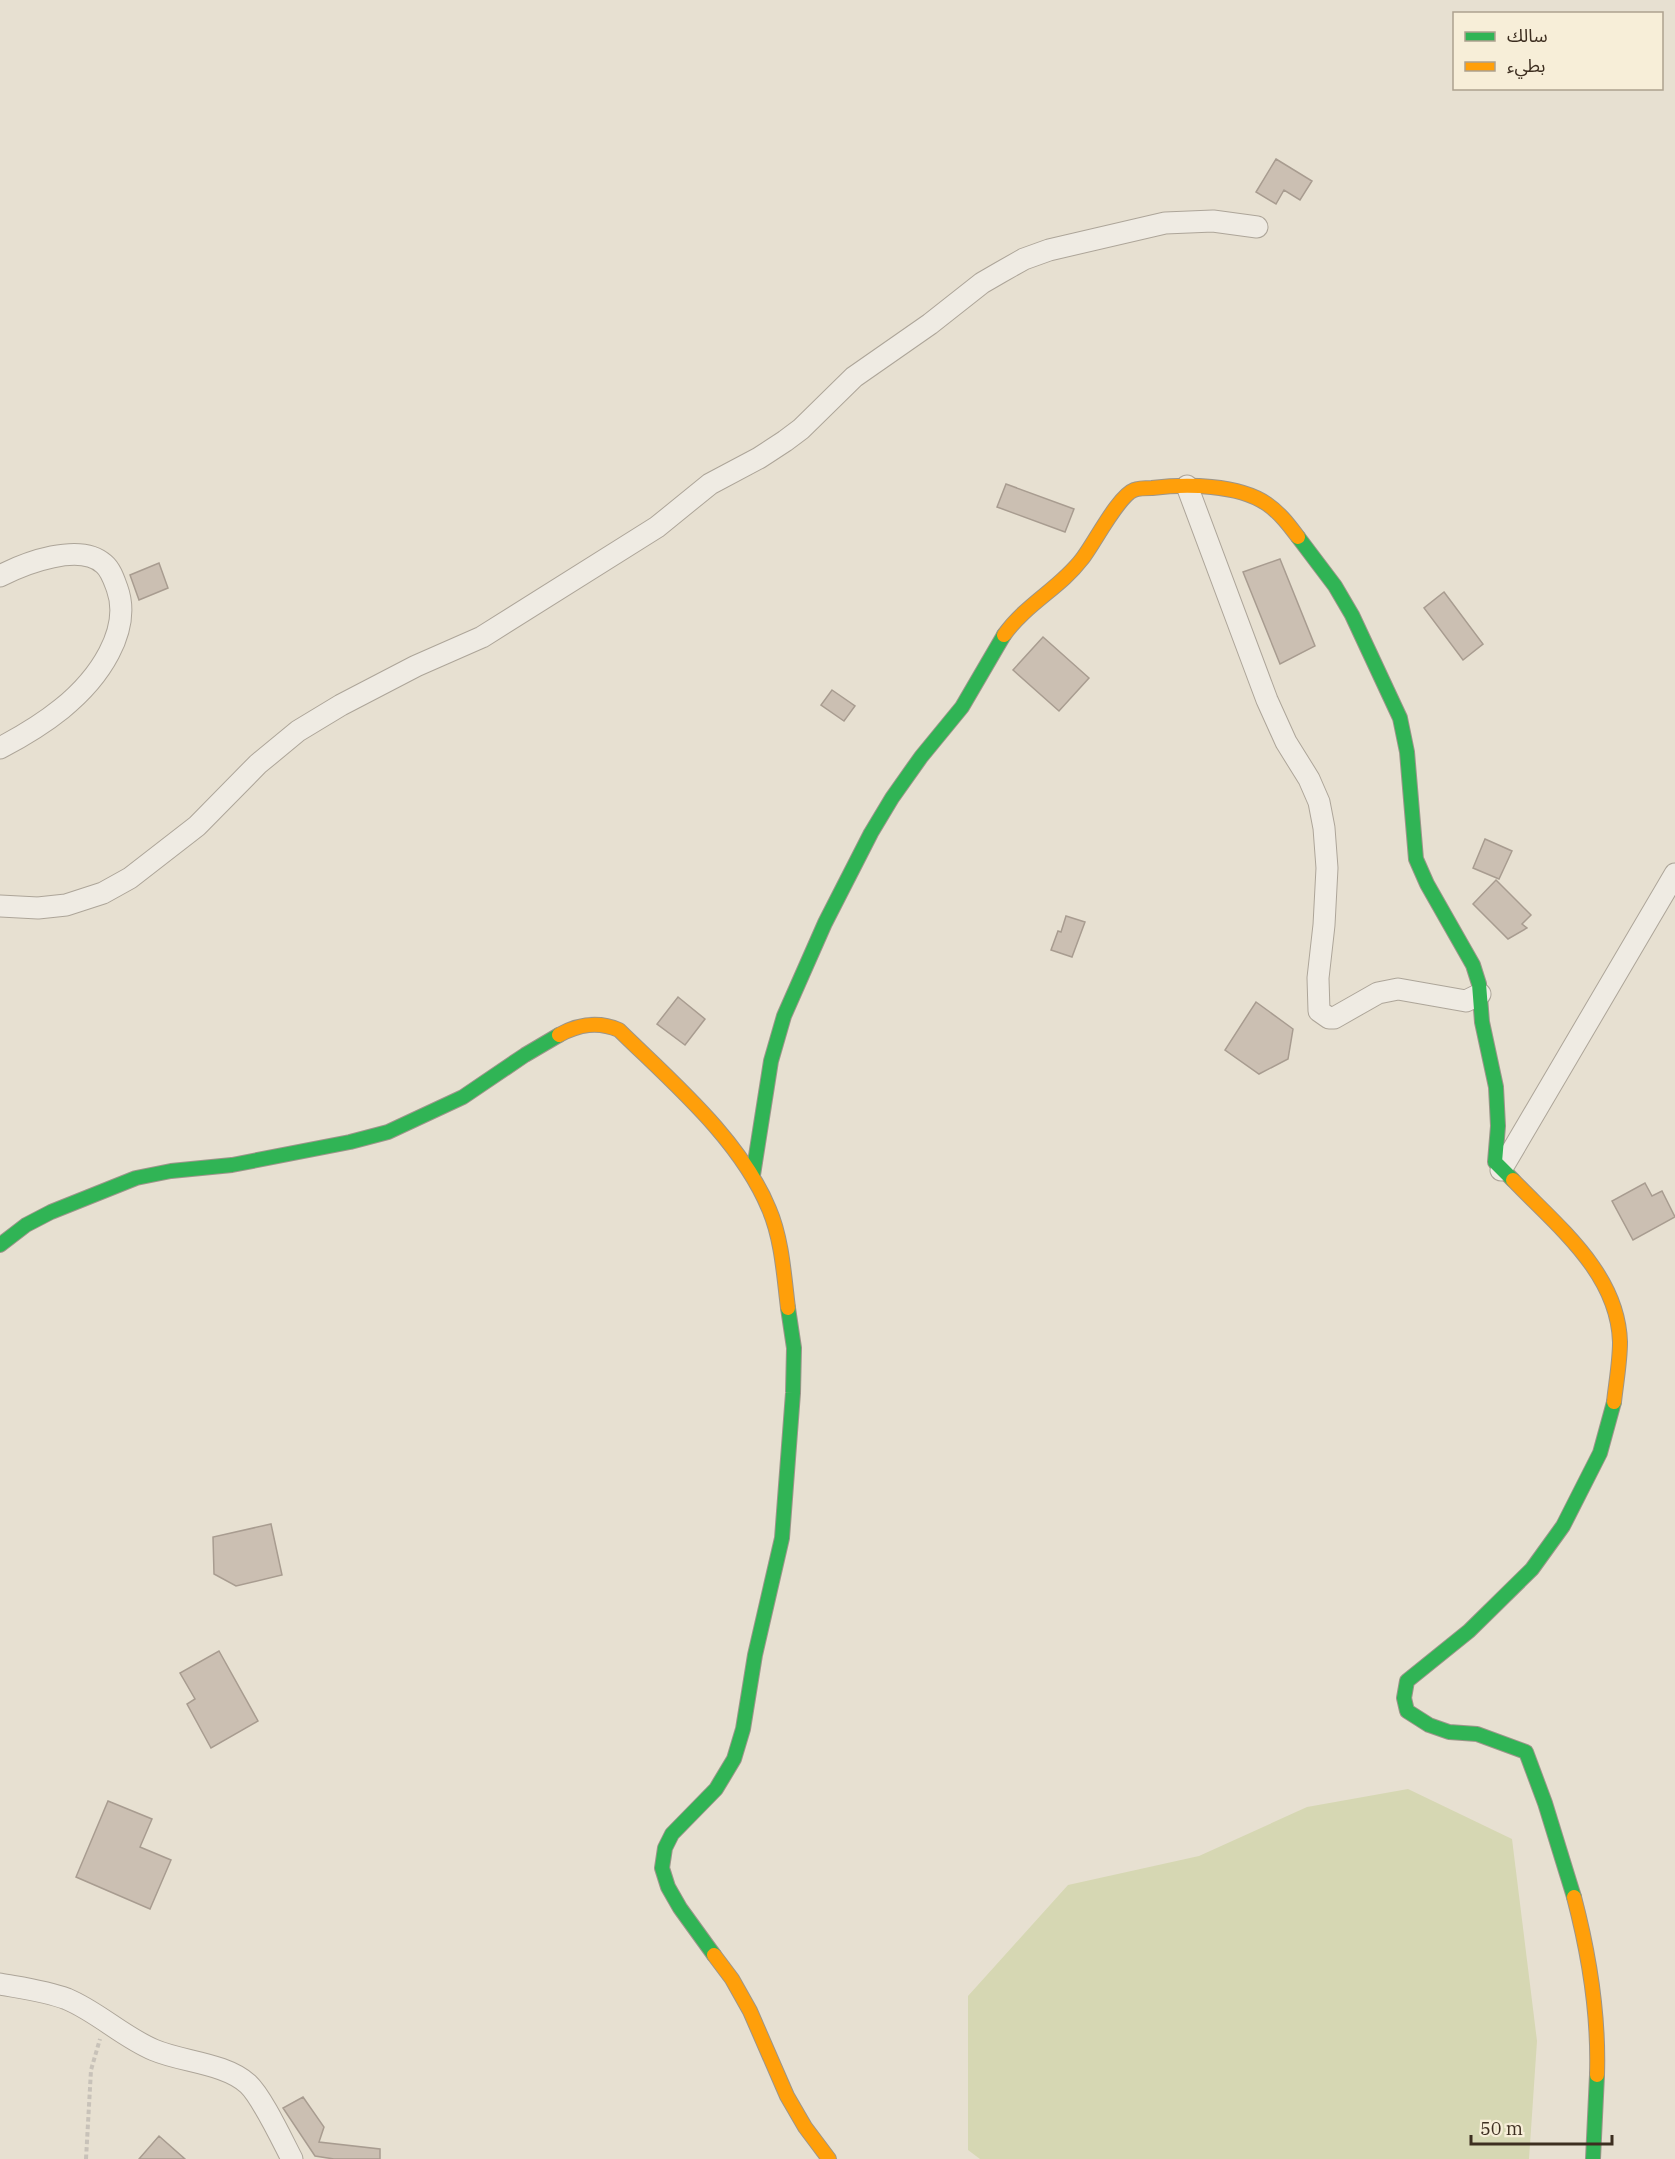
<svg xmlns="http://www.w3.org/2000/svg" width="1675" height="2159" font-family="'IBM Plex Serif','Noto Sans Arabic',serif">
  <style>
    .green { fill: #d6d7b3 }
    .building { fill: #cbbfb2; stroke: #a89c90; stroke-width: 1.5 }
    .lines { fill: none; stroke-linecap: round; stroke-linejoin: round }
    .street-casing { stroke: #ada599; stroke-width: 23 }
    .fast-casing { stroke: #9c958a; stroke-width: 16 }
    .slow-casing { stroke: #9c958a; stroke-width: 16 }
    .path { stroke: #c8c2b9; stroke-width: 4; stroke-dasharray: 4.5 3; stroke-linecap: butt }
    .street { stroke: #efebe3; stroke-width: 21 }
    .fast { stroke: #30b455; stroke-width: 14 }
    .slow { stroke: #ff9f0a; stroke-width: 14 }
  </style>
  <rect width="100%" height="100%" fill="#e7e0d1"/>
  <path class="green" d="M1408 1789 1512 1839 1537 2041 1529 2159H980L968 2150V1996L1068 1885 1199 1856 1307 1807Z"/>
  <path class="building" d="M1276 159 1312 181 1300 200 1284 190 1276 204 1256 192Z
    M1006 484 1074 509 1065 532 997 507Z
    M1280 559 1315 646 1280 664 1243 572Z
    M159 563 168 588 139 600 130 575Z
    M1444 592 1483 644 1463 660 1424 608Z
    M1043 637 1089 678 1059 711 1013 670Z
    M832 690 855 706 844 721 821 705Z
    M1485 839 1512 851 1499 879 1473 868Z
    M1496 880 1531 915 1522 924 1527 928 1508 939 1473 904Z
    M1066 916 1085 922 1072 957 1051 950 1058 931 1061 932Z
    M678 997 705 1019 685 1045 657 1024Z
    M1256 1002 1293 1029 1288 1059 1259 1074 1225 1050Z
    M1645 1183 1652 1196 1662 1191 1675 1217 1633 1240 1612 1201Z
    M271 1524 282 1575 236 1586 214 1574 213 1537Z
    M219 1651 258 1721 211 1748 187 1704 195 1699 180 1673Z
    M108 1801 152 1819 140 1847 171 1860 150 1909 76 1877Z
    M303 2097 324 2127 319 2142 380 2149V2159H334L315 2156 283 2108Z
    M159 2136 185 2159H139Z"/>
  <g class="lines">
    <defs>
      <path id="street" d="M1187 486 1267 700 1286 742 1309 779 1319 802 1324 828 1327 868 1324 925 1318 978 1319 1011 1329 1018H1334L1378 993 1398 989 1466 1001 1480 994
        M0 576C25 563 80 542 104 564 111 570 114 580 117 588 125 610 120 632 109 653 86 697 42 726 0 748
        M0 906 38 908 66 905 103 893 130 878 197 826 258 764 298 731 341 705 416 666 482 637 657 527 710 484 759 458 785 441 801 429 854 377 930 324 982 283 1001 272 1024 259 1049 250 1165 223 1213 221 1257 227
        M1501 1170 1675 874
        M0 1984C22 1988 46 1991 67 1999 98 2012 123 2037 154 2050 182 2062 225 2063 248 2084 262 2097 282 2140 292 2159"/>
      <path id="fast" d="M1298 537 1335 586 1352 615 1400 718 1407 752 1416 859 1427 884 1473 965 1479 984 1482 1022 1496 1087 1498 1126 1495 1162 1513 1180
        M753 1175 771 1061 784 1016 825 923 871 833 892 798 921 757 962 707 1004 635
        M0 1245 26 1225 51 1212 136 1178 171 1171 232 1165 350 1142 388 1132 463 1097 525 1055 559 1035
        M1574 1897 1545 1803 1526 1752 1477 1734 1449 1732 1429 1725 1407 1711 1404 1698 1407 1681 1469 1631 1532 1569 1563 1526 1600 1453 1614 1402
        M714 1955 680 1908 668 1887 662 1868 665 1848 672 1834 716 1789 734 1759 743 1729 755 1655 782 1538 793 1393 794 1348 788 1308
        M1593 2159 1597 2075"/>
      <path id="slow" d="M1004 635C1027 603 1060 588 1082 559 1094 544 1118 496 1134 490 1139 488 1146 488 1152 488 1186 484 1238 484 1267 504 1280 513 1289 525 1298 537
        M559 1035C579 1024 598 1021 619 1030 672 1082 740 1139 769 1209 782 1239 784 1276 788 1308
        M1513 1180C1557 1226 1618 1273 1620 1342 1620 1362 1616 1383 1614 1402
        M1574 1897C1589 1954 1599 2015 1597 2075
        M714 1955 732 1979 750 2011 787 2096 805 2127 829 2159"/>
    </defs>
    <use href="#street" class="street-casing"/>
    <use href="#fast" class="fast-casing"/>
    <use href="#slow" class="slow-casing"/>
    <path class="path" d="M86 2159 91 2070 100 2039"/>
    <use href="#street" class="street"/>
    <use href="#fast" class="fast"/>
    <use href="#slow" class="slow"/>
  </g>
  <rect x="1453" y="12" width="210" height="78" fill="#f7eed8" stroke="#ada18e" stroke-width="1.5"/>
  <rect x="1465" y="32" width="30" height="9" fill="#30b455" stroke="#ada18e" stroke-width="1.5"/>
  <text x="1507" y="42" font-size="18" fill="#3d2e20">سالك</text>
  <rect x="1465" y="62" width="30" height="9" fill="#ff9f0a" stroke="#ada18e" stroke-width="1.5"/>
  <text x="1507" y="72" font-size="18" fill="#3d2e20">بطيء</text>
  <path d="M1471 2135v9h141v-9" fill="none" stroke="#3d2e20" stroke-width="3"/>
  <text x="1480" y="2135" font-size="18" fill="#3d2e20" stroke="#f7eed8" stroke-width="4.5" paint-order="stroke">50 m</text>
</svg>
